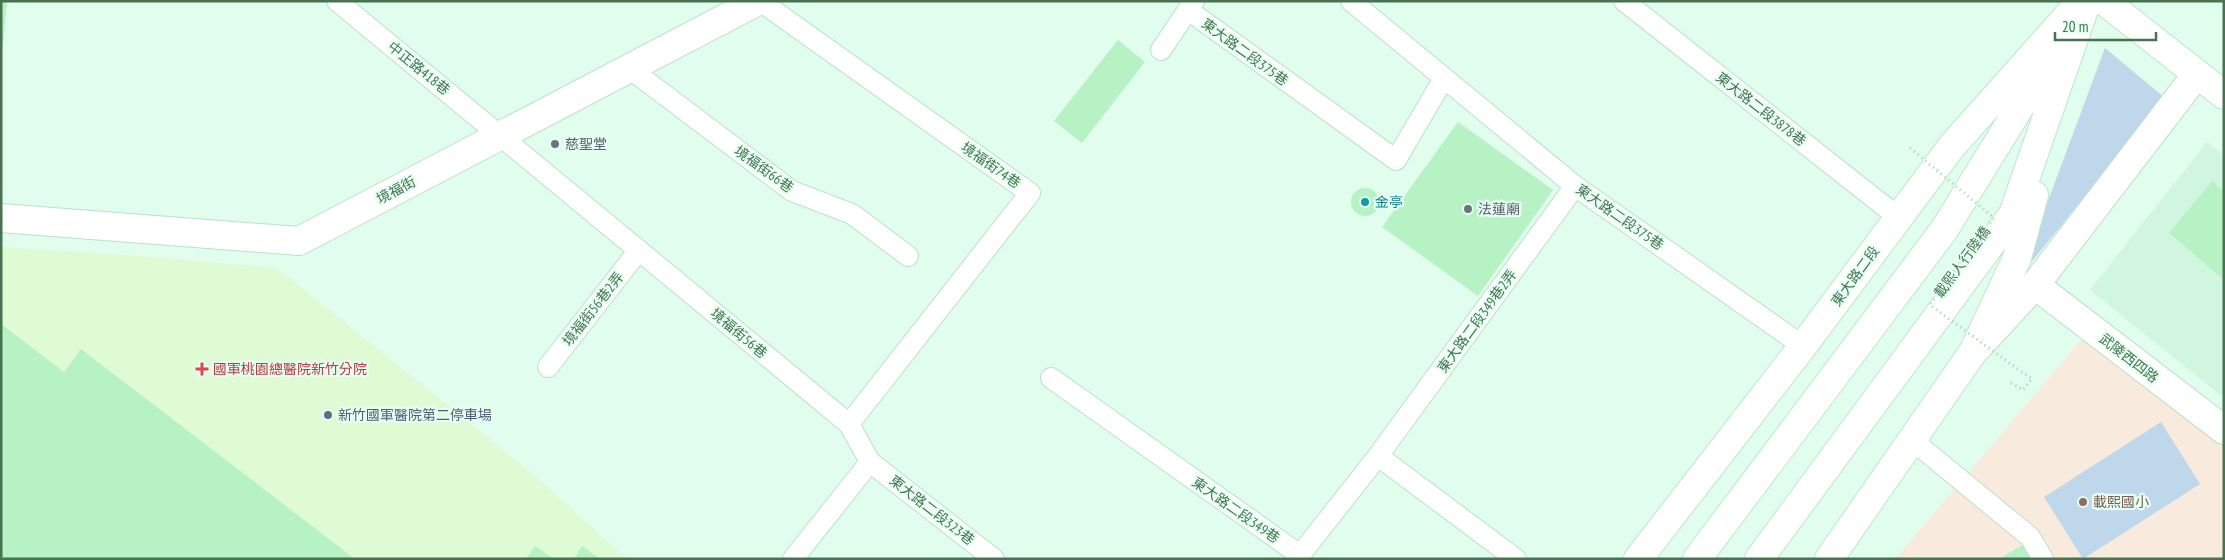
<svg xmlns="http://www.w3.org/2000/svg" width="2225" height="560" font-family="'PT Sans Narrow','Noto Sans TC',sans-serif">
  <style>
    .residential { fill: #d1f6e0 }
    .education { fill: #f8eadd }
    .medical { fill: #defbd3 }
    .green { fill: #bfd7ea }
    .building { fill: #b7f2c5 }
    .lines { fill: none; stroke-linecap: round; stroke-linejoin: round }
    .lane-casing { stroke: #bce1c8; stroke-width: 22 }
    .street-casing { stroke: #bce1c8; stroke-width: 30 }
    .secondary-casing { stroke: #bce8c9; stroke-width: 30 }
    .path { stroke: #9bd7a9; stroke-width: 3; stroke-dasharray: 1 4; stroke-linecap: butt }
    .lane { stroke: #fff; stroke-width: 20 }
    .street { stroke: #fff; stroke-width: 28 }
    .secondary { stroke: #fff; stroke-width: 28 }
    .path-bridge { stroke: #9bd7a9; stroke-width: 3; stroke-dasharray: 1 4; stroke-linecap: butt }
    .worship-dot { fill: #6b7280; stroke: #e7fff2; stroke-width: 2 }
    .culture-dot { fill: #0f9aa8; stroke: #e7fff2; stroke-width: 2 }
    .health-dot { fill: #e0444e; stroke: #e7fff2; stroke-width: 2 }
    .service-dot { fill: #5c6f8a; stroke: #e7fff2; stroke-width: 2 }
    .education-dot { fill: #8d6e63; stroke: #e7fff2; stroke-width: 2 }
    .labels { text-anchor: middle; stroke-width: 4.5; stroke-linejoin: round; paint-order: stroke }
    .street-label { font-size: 14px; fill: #477350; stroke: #e7fff2 }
    .worship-label { font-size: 14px; fill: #5b616d; stroke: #e7fff2; text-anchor: start }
    .culture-label { font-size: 14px; fill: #0d838f; stroke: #e7fff2; text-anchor: start }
    .health-label { font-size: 14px; fill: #be3a42; stroke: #e7fff2; text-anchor: start }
    .service-label { font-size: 14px; fill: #4e5e75; stroke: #e7fff2; text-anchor: start }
    .education-label { font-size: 14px; fill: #785e54; stroke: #e7fff2; text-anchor: start }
  </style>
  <rect width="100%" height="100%" fill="#e0fded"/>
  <path class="residential" d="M2207 142 2224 156V398L2090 290Z"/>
  <path class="education" d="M2082 339 2224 445V559H1895Z"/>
  <path class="medical" d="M1 247 152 257 277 268 528 470 627 559H1Z"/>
  <path class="green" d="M2105 48 2165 98 2020 276Z
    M2161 422 2200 484 2083 559 2044 497Z"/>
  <path class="building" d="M1 1H7L3 45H1Z
    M1118 40 1145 62 1082 143 1054 121Z
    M1458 122 1553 190 1478 296 1382 227Z
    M2212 181 2224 191V280L2169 233Z
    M1351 202a14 14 0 1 1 28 0a14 14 0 1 1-28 0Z
    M1 324 64 372 81 349 355 559H1Z
    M2024 544 2032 559H1999Z
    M535 546 554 559H526Z
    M582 546 600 559H574Z"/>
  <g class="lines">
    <defs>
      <path id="lane" d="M337 1 849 424 870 462 793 559
        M760 1 1030 193 849 424
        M1351 1 1575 186 1803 346
        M1624 1 1898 217
        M1188 10 1396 160 1444 78
        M1161 50 1194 1
        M629 68 792 191 852 214 908 256
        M548 367 639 250
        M1051 378 1300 555 1378 456 1516 559
        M1912 440 2030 537 2043 559
        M1378 456 1575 186
        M870 462 994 559"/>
      <path id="street" d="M1 218 299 241 758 1
        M2035 285 2224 430
        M1978 347 2035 285 2197 74"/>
      <path id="secondary" d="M2104 1 2224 95
        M1638 559 1803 346 1952 146 2081 1
        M1697 559 1944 230 2055 50
        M1759 559 2013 214 2087 1
        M1829 559 1973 352 2017 258 2034 195"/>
    </defs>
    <use href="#lane" class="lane-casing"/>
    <use href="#street" class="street-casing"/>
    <use href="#secondary" class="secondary-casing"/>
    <path class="path" d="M2011 383 2023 390 2032 379 2019 370"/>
    <use href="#lane" class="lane"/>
    <use href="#street" class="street"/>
    <use href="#secondary" class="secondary"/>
    <path class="path-bridge" d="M1910 148 1994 218 1930 305 2019 370"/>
  </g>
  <g class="worship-dot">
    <circle cx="555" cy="144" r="5"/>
    <circle cx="1468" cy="209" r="5"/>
  </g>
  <circle class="culture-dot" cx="1365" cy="202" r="5"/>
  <path class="health-dot" d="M199.5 361.5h5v5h5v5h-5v5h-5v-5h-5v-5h5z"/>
  <circle class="service-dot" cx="328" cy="415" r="5"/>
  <circle class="education-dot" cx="2083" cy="502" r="5"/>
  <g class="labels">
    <g class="street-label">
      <text transform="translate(1245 52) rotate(36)" y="5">東大路二段375巷</text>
      <text transform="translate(419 68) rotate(39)" y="5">中正路418巷</text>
      <text transform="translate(1761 109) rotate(38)" y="5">東大路二段3878巷</text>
      <text transform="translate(991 165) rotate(35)" y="5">境福街74巷</text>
      <text transform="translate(764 169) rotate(36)" y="5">境福街66巷</text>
      <text transform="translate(396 190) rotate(-28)" y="5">境福街</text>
      <text transform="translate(1620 217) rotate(35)" y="5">東大路二段375巷</text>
      <text transform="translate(1962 262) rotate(-54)" y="5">載熙人行陸橋</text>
      <text transform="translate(1855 276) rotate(-54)" y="5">東大路二段</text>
      <text transform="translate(593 309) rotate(-52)" y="5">境福街56巷2弄</text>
      <text transform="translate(1477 321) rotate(-54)" y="5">東大路二段349巷2弄</text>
      <text transform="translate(739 333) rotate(40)" y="5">境福街56巷</text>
      <text transform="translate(2129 358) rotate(38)" y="5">武陵西四路</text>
      <text transform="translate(932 510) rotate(38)" y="5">東大路二段323巷</text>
      <text transform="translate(1236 510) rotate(35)" y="5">東大路二段349巷</text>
    </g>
    <g class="worship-label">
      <text x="565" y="149">慈聖堂</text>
      <text x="1478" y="214">法蓮廟</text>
    </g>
    <g class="culture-label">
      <text x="1375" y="207">金亭</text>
    </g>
    <g class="health-label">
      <text x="213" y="374">國軍桃園總醫院新竹分院</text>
    </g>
    <g class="service-label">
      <text x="338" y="420">新竹國軍醫院第二停車場</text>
    </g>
    <g class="education-label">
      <text x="2093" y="507">載熙國小</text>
    </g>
  </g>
  <rect width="2225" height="560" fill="none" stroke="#477350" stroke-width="5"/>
  <path d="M2055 32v8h101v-8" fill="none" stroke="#477350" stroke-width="2.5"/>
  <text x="2062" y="32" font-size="15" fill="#477350" stroke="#e7fff2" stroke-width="4" paint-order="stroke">20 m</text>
</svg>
